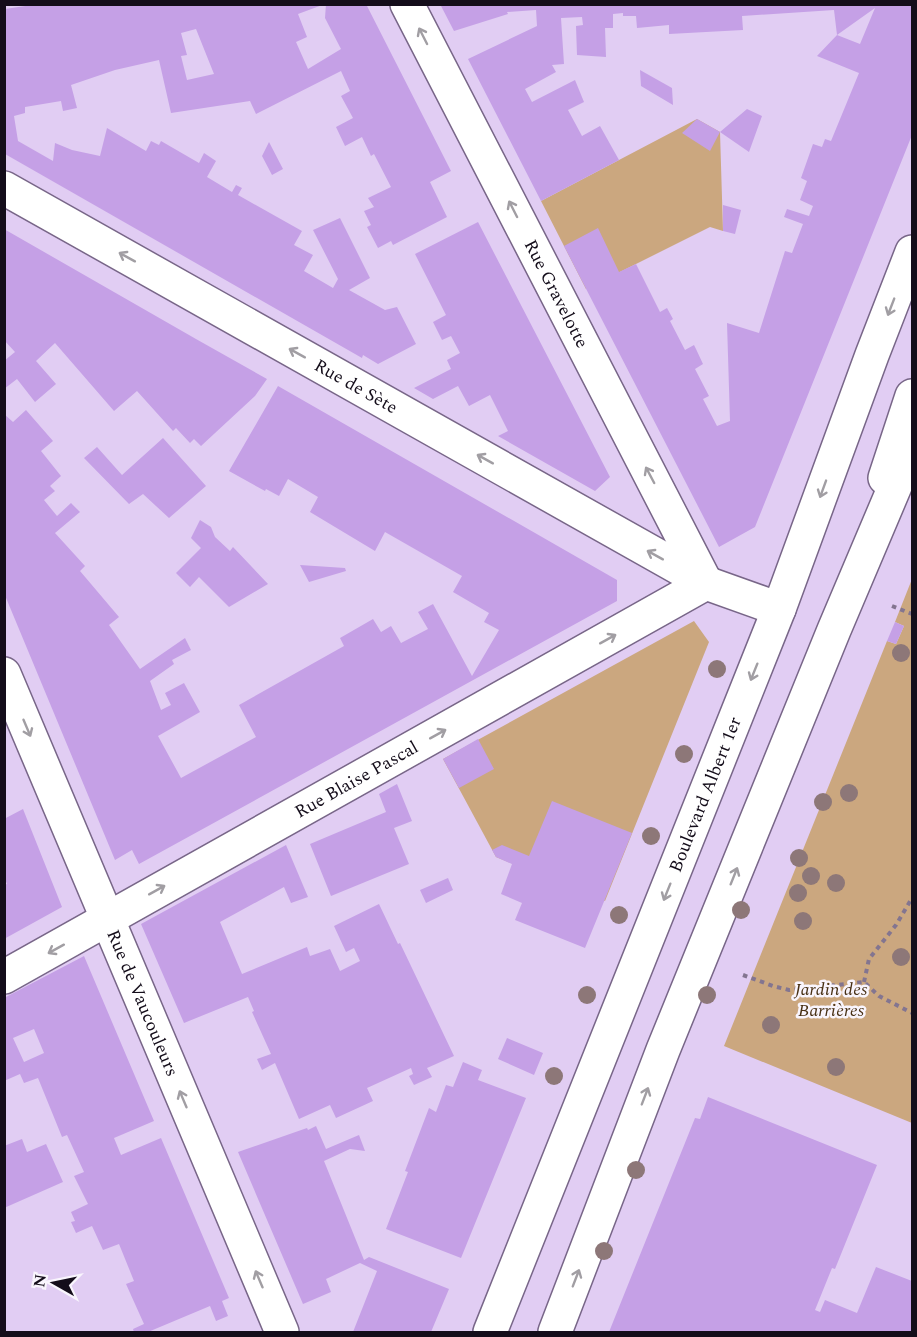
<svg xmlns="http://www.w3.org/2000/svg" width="917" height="1337" font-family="Spectral,serif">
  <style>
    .green { fill: #cba77f }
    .building { fill: #c5a0e6; fill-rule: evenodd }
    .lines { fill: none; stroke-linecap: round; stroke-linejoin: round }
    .minor-casing { stroke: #786688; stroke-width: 36 }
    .tertiary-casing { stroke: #786688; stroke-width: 36 }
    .primary-casing { stroke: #786688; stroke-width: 36 }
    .path { stroke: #837590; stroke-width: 4; stroke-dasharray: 4.5 4.5; stroke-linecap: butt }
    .minor { stroke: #fff; stroke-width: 33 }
    .tertiary { stroke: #fff; stroke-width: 33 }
    .primary { stroke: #fff; stroke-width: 33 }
    .tree { fill: #8d7778 }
    .oneway { stroke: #a19ea3 }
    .labels { text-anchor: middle; stroke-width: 5; stroke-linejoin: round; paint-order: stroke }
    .street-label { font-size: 18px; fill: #140d1a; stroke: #f9f5fd }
    .park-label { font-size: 18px; font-style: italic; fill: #483014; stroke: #f9f5fd }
  </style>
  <rect width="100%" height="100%" fill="#e1cdf3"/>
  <path class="green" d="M697 119 720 132 723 231 710 227 586 289 541 201Z
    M912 579V1123L724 1046 887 641 896 644 904 626 895 622Z
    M694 621 709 642 605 901 496 857 443 759Z"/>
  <path class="building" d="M39 4H325L298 14 307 37 296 42 308 69 341 49 325 18 326 4H366L451 171 430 182 447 217 393 245 391 241 378 248 367 227 371 225 364 211 374 207 368 198 391 187 374 154 371 156 362 137 345 146 336 127 353 118 341 96 350 91 341 71 256 114 250 101 171 113 159 60 115 70 71 85 77 108 63 111 61 101 25 107V113L14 116 18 141 53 161 55 143 72 150 100 156 107 128 146 151 151 141 159 145 161 141 199 163 204 153 216 161 207 177 232 192 236 185 242 188 238 195 302 231 294 245 313 255 304 271 333 288 338 279 313 230 340 218 370 278 349 290 385 310 397 307 416 344 378 364 363 355 362 358 5 154V9ZM196 29 214 74 187 80 181 56 187 55 181 33Z
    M440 4H912V135L755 527 719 547 564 246 598 228 619 272 636 264 660 312 667 308 673 319 670 321 685 350 694 345 696 349 703 364 695 369 709 396 703 399 717 426 730 421 727 323 759 333 785 251 792 253 803 224 784 217 787 209 809 216 813 206 800 200 807 181 801 178 813 144 822 147 825 139 831 141 859 73 817 56 837 35 860 44 875 8 837 35 834 10 742 16 743 30 669 34V25L637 28 636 16H623V13L613 14V28H605L606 57 577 55 576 26 583 25 582 17 561 18 564 64 552 65 556 72 525 89 532 102 575 80 584 102 568 110 582 136 600 126 619 160 541 201 468 59 537 26 536 10 507 12 508 14 454 31Z
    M640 70 672 88 673 105 641 86Z
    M747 109 762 116 749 152 720 132Z
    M697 119 720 132 710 151 682 133Z
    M269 142 283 169 272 175 262 156Z
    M723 205 741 210 735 234 723 231Z
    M478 222 610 477 595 491 498 436 508 431 490 395 469 406 458 386 433 399 414 388 451 369 447 360 460 353 451 336 442 340 433 322 446 315 415 254Z
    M4 229 196 339 267 379 255 396 201 446 194 439 190 443 176 428 173 431 137 391 114 411 55 343 36 361 56 384 35 402 17 379 4 389V361L15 352 4 340 6 318 4 316Z
    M278 386 617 580V601L139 864 132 850 115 860 4 593V414L13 422 26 410 53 441 41 451 61 476 50 486 55 491 44 500 57 516 71 503 80 512 55 533 85 566 80 571 119 617 109 625 140 669 185 638 191 650 172 660 174 664 150 681 161 710 171 705 165 693 184 683 200 712 158 736 181 778 256 737 239 705 344 646 340 638 373 619 381 632 391 626 401 643 428 629 418 612 433 604 472 676 499 630 484 622 489 613 453 592 462 576 385 532 375 551 310 512 318 497 288 479 279 496 266 489 265 491 229 471Z
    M163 438 206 486 169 518 143 494 129 504 84 458 97 447 122 475Z
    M200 520 211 527 215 537 230 551 233 547 268 584 229 607 199 577 190 587 176 573 201 548 191 538Z
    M300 565 345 568 346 571 309 582Z
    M895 622 904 626 896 644 887 641Z
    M478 739 494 769 459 788 443 759Z
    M397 784 412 821 394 828 409 864 331 896 310 844 386 812 379 794Z
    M552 801 632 833 585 948 515 920 522 903 501 894 512 864 496 857 492 850 502 845 529 856Z
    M23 809 62 907 4 939V885L7 884 4 877V819Z
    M286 845 308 897 291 903 284 887 220 922 242 974 307 947 310 956 330 949 340 971 360 961 354 948 346 952 334 926 379 904 398 944 400 943 454 1056 427 1068 432 1077 414 1085 409 1076 413 1074 411 1068 367 1088 373 1101 336 1118 330 1105 299 1119 275 1063 262 1070 257 1059 271 1054 252 1012 254 1011 248 997 184 1023 141 924Z
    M448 878 453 890 426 903 420 890Z
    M84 956 154 1121 114 1138 121 1155 161 1138 229 1298 222 1301 228 1316 216 1321 210 1306 148 1332H134L133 1329 144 1324 126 1284 134 1281 119 1244 103 1250 92 1226 76 1233 71 1222 75 1221 71 1212 88 1204 74 1176 84 1172 67 1135 62 1137 38 1078 24 1083 20 1074 4 1081V998ZM34 1029 44 1053 24 1062 13 1038Z
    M507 1038 543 1053 534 1075 498 1059Z
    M463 1062 482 1070 478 1080 526 1098 461 1258 386 1229 408 1172 405 1171 429 1108 436 1112 446 1085 453 1087Z
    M708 1097 877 1165 835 1269 832 1268 815 1310 820 1312 825 1300 857 1313 876 1267 912 1281V1332H609L695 1118 700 1119Z
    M316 1126 326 1149 359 1135 365 1151 350 1149 324 1161 364 1260 369 1257 449 1289 431 1332H353L377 1271 360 1263 326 1279 331 1292 303 1304 238 1152 307 1128 308 1130Z
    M22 1139 27 1152 46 1144 63 1182 4 1208V1146Z"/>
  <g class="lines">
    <defs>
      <g id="minor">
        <path id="s1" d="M407 4 706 583"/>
        <path id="s2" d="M4 188 706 583 779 609"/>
        <path id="s3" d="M4 674 282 1332"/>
        <path id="s4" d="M4 977 706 583"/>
      </g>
      <path id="tertiary" d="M885 478 912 396"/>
      <g id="primary">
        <path id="s5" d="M490 1332 779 609 872 355 912 252"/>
        <path d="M555 1332 663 1050 834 630 912 446"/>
      </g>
    </defs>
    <use href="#minor" class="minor-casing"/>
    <use href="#tertiary" class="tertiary-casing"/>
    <use href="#primary" class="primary-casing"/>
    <path class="path" d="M892 606 912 614
      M743 975 773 986 789 990 864 982 879 996 912 1013
      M864 982 869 959 896 925 912 898"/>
    <use href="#minor" class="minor"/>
    <use href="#tertiary" class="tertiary"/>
    <use href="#primary" class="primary"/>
  </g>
  <g class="tree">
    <circle cx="901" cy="653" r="9"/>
    <circle cx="717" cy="669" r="9"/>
    <circle cx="684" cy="754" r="9"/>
    <circle cx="849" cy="793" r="9"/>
    <circle cx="823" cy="802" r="9"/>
    <circle cx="651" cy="836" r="9"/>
    <circle cx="799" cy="858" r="9"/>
    <circle cx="811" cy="876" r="9"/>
    <circle cx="836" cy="883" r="9"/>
    <circle cx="798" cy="893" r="9"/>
    <circle cx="741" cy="910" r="9"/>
    <circle cx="619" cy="915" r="9"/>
    <circle cx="803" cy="921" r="9"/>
    <circle cx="901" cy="957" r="9"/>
    <circle cx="587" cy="995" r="9"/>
    <circle cx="707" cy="995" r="9"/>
    <circle cx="771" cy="1025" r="9"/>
    <circle cx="836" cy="1067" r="9"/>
    <circle cx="554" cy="1076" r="9"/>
    <circle cx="636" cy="1170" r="9"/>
    <circle cx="604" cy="1251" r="9"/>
  </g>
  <defs><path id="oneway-shaft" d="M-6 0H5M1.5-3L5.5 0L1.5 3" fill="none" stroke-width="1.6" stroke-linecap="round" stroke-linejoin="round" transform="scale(1.5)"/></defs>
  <g class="oneway">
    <use href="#oneway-shaft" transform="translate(423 36) rotate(-117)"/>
    <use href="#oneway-shaft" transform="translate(513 209) rotate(-117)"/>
    <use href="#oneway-shaft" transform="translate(127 257) rotate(-151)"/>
    <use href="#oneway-shaft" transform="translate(891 307) rotate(111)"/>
    <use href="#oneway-shaft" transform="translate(297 353) rotate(-151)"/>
    <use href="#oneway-shaft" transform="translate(485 459) rotate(-151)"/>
    <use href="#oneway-shaft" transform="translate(650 475) rotate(-118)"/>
    <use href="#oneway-shaft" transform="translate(823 489) rotate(110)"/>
    <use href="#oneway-shaft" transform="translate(655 555) rotate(-151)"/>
    <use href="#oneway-shaft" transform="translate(608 639) rotate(-29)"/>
    <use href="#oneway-shaft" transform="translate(754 672) rotate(112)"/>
    <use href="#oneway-shaft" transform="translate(27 728) rotate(67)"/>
    <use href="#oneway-shaft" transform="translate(438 734) rotate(-29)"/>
    <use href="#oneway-shaft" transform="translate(734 876) rotate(-68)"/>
    <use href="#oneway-shaft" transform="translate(157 890) rotate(-29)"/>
    <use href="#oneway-shaft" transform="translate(667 892) rotate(112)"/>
    <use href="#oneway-shaft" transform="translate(56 949) rotate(151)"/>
    <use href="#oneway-shaft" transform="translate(645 1096) rotate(-69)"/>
    <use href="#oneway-shaft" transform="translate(183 1099) rotate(-113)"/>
    <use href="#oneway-shaft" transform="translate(576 1278) rotate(-69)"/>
    <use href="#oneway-shaft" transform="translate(259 1279) rotate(-113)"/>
  </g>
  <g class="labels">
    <g class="street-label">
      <text dy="6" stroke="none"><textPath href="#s1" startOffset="326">Rue Gravelotte</textPath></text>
      <text dy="6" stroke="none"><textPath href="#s2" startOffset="404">Rue de Sète</textPath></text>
      <text dy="6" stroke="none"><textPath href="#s4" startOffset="404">Rue Blaise Pascal</textPath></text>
      <text dy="6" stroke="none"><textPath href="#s5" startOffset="579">Boulevard Albert 1er</textPath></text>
      <text dy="6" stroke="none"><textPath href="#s3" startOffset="357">Rue de Vaucouleurs</textPath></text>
    </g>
    <g class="park-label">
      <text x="831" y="995">Jardin des<tspan x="831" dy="21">Barrières</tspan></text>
    </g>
  </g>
  <rect width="917" height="1337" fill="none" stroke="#140d1a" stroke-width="12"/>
  <g transform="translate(54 1283) rotate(279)" stroke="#f9f5fd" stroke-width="4.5" paint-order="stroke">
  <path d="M0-4.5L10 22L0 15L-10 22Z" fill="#140d1a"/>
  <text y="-9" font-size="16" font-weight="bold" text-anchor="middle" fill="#140d1a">N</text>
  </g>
</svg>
